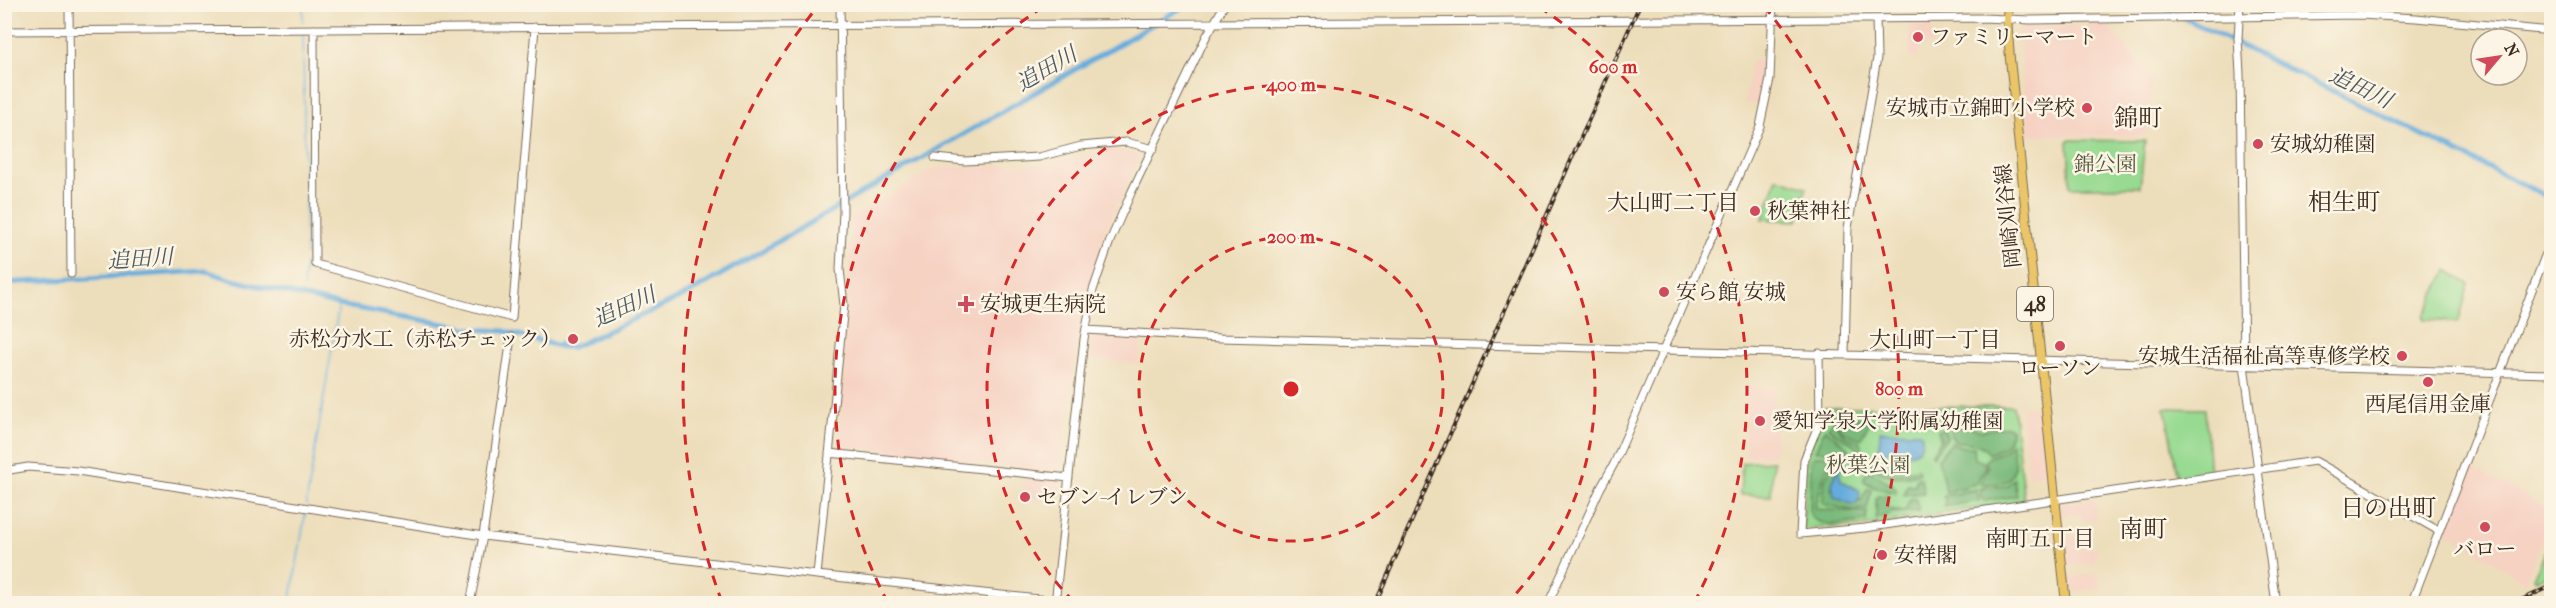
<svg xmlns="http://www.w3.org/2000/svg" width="2556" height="608" font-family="'IM FELL French Canon','Noto Serif JP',serif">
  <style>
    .built { fill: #f6d2c3 }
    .green { fill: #98da91; stroke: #6a8258; stroke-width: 1.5 }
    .forest { fill: #7aba7b; stroke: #5a724c; stroke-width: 1.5 }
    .water { fill: #65acdc; stroke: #506b7d; stroke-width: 1.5 }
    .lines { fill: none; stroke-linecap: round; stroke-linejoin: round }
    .stream { stroke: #65acdc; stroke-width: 1.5 }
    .canal { stroke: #65acdc; stroke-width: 5 }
    .tertiary-casing { stroke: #796955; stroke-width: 9 }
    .primary-casing { stroke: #796955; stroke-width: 10 }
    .tertiary { stroke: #fff; stroke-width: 7 }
    .primary { stroke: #ebc669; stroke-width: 8 }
    .rail-casing { stroke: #3b2a1e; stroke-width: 4 }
    .rail { stroke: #fcf5e5; stroke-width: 1.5; stroke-dasharray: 4.5; stroke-linecap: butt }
    .ring { fill: none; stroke: #d62828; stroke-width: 3; stroke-dasharray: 10 8 }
    .poi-dot { fill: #d1495b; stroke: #fcf5e5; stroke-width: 2 }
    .labels { text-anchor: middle; stroke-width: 5; stroke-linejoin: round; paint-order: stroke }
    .shield { fill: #fcf5e5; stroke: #75675a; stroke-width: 1.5 }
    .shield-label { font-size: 20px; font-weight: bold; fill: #3b2a1e }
    .poi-label { font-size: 21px; fill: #3b2a1e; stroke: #fcf5e5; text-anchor: start }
    .park-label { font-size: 21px; fill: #52563b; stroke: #fcf5e5 }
    .street-label { font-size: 21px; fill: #3b2a1e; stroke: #fcf5e5 }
    .water-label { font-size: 22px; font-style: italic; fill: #4a5860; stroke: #fcf5e5 }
    .neighbourhood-label { font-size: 22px; fill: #3b2a1e; stroke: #fcf5e5 }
    .quarter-label { font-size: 24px; fill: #3b2a1e; stroke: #fcf5e5 }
    .centre { fill: #d62828; stroke: #fcf5e5; stroke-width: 3 }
    .ring-label { font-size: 18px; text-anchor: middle; font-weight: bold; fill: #d62828; stroke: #fcf5e5; stroke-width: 5; stroke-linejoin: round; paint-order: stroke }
  </style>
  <rect width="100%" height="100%" fill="#fcf5e5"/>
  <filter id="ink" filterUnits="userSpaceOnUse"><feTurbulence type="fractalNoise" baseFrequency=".0167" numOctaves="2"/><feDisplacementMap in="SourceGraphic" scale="12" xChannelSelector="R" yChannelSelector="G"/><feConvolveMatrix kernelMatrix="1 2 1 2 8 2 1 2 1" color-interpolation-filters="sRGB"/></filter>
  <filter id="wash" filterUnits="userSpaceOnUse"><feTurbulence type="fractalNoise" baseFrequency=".008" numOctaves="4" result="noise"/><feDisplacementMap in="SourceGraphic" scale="24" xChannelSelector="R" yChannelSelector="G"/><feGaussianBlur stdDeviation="1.35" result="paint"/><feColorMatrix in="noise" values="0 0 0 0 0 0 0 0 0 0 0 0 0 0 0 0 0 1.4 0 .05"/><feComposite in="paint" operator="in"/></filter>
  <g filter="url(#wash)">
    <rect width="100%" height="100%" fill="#eddebb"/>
    <path class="built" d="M1910 25H1932V45L1919 46 1918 57 1910 58Z
      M2108 25 2153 80 2146 136 2027 135 2019 27Z
      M1751 60 1765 61 1760 105 1745 103Z
      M1113 149 1141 154 1106 231 1090 279 1080 328 1059 472 839 447 852 217 934 168 1044 164Z
      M1096 336 1141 338 1139 364 1089 358 1090 342Z
      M1746 387 1775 388V455L1746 457 1745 455Z
      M2041 407 2049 473 2029 476 2021 408Z
      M2470 467 2551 509V519L2525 582 2445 531Z
      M1024 476 1062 479 1059 503 1022 498Z
      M2095 499 2096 520 2081 521V513L2060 516V504Z
      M2080 535 2083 549 2097 547 2096 563 2066 565 2063 539Z
      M2098 574 2101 589 2068 591 2066 577Z"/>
    <path class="green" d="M2068 140 2145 141 2140 187H2070Z
      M1777 178 1807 187 1798 221 1763 219Z
      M2447 270 2469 284 2459 320 2456 322 2424 320 2423 318Z
      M2013 406 2024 501 1863 526 1803 529 1806 461 1825 407Z
      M2165 408 2205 409 2210 475 2178 479Z
      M1773 461 1771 496 1740 495 1742 463Z
      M2551 539V573L2536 580 2534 578Z"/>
    <path class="forest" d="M1837 411C1850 410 1856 421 1870 421L1861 439 1843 432 1831 416Z
      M1833 421 1845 436 1860 442 1862 451 1858 452C1852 438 1836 439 1828 426Z
      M2008 426 2011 428V434L2006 446 1989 454C1981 441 1968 444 1955 441L1950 434 1952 427H1970L1982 431Z
      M1825 428C1833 438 1845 441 1851 452L1815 451Z
      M1944 429 1947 437 1933 456 1932 453 1941 440 1938 430Z
      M1951 442 1962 447H1974L1975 459 1983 462 1986 467 1976 484 1946 492 1938 459Z
      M2011 443C2013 447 2013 455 2014 461 2016 484 1999 485 1980 484L1988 467 1985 461C1992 452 2005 455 2011 443Z
      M1833 455 1823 479 1815 509 1867 512 1866 521C1851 522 1817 531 1810 514L1811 462 1814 456Z
      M1871 462 1899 472 1918 469 1919 473C1902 479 1887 478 1871 466Z
      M1834 463 1839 466 1831 489 1856 503 1862 499 1867 489H1872L1867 509 1851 510 1822 504 1825 480Z
      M1870 470C1878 477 1889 481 1896 489V493L1876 488 1864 481V476Z
      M1917 478H1921L1924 493 1904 495 1908 484 1914 486Z
      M2014 479 2017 496 1984 501 1981 498V488L2006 486Z
      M1977 489 1979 501 1944 507 1946 501 1943 496Z
      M1880 495 1888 496V509L1905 511 1910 499H1916L1919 511 1892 513 1876 519V498Z"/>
    <path class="water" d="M1880 431 1919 432 1922 435C1924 451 1913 456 1898 453L1897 450 1892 449 1883 453 1879 450Z
      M1856 457H1858L1857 464 1853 466 1845 465 1839 472 1841 480 1860 491 1859 500 1853 505 1834 497 1832 484 1839 466 1854 462Z"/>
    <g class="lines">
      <path class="stream" d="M303 4V22
        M303 32 305 187
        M305 196 306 255
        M303 288 305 263
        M300 295 301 293
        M556 345 563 341
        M306 505 339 305
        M55 604 65 600 85 604
        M290 604 306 510"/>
      <path class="canal" d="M2156 4 2552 199
        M4 283 206 271 233 280 339 305 472 329 504 331 562 347H573L684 296 1188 4"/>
    </g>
  </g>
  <g filter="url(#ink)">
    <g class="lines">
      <defs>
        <path id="tertiary" d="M69 4 71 274
          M2240 4 2238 38 2240 74 2244 365 2276 604
          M2359 4V15
          M314 29 315 264 512 318 535 27
          M4 31 1982 18 2031 20 2359 15 2416 18 2552 31
          M935 158 965 161 1039 157 1081 146 1126 142 1154 149
          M1086 330 1220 338 2552 374
          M1819 353 1820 421 1804 460 1800 534 1865 528 2315 461 2439 531
          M1845 353 1848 228 1877 58 1876 19
          M829 453 1069 478
          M4 471 28 467 78 471 483 536 817 575 1085 604
          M817 575 844 305 840 269 843 212 840 4
          M470 604 483 536 511 337
          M1055 604 1084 339 1093 290 1110 241 1132 191 1206 37 1225 4
          M1548 604 1600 489 1614 464 1760 126 1770 79 1773 4
          M2411 604 2552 238"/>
        <path id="primary" d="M2008 4 2007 18 2010 59 2066 604"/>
      </defs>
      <use href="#tertiary" class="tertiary-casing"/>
      <use href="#primary" class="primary-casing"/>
      <use href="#tertiary" class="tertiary"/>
      <use href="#primary" class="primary"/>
      <defs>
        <path id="rail" d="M1375 604 1640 4
          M2512 604 2552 586"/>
      </defs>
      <use href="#rail" class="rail-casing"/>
      <use href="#rail" class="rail"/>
    </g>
  </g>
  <g class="ring">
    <circle cx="1291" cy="389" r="152"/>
    <path d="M1074 602A304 304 0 1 1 1508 602"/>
    <path d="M888 603A456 456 0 0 1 1043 7M1539 7A456 456 0 0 1 1694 603"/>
    <path d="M722 602A608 608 0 0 1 818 6M1764 6A608 608 0 0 1 1860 602"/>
  </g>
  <g class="poi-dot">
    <circle cx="1918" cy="37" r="6"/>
    <circle cx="2087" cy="108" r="6"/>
    <circle cx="2258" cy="144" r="6"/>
    <circle cx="1755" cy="211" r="6"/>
    <circle cx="1664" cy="292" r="6"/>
    <path d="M963 295h6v6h6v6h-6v6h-6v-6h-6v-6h6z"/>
    <circle cx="573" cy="339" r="6"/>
    <circle cx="2060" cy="346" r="6"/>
    <circle cx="2402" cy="356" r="6"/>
    <circle cx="2428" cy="382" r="6"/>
    <circle cx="1760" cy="421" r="6"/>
    <circle cx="1025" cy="497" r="6"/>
    <circle cx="2485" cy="527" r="6"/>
    <circle cx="1882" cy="555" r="6"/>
  </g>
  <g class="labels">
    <rect class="shield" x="2017" y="287" width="36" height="34" rx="4.5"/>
    <g class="shield-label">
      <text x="2035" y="311">48</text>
    </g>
    <g class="poi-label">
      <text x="1930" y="44">ファミリーマート</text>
      <text x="2075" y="115" text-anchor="end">安城市立錦町小学校</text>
      <text x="2270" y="151">安城幼稚園</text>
      <text x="1767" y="218">秋葉神社</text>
      <text x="1676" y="299">安ら館 安城</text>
      <text x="980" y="311">安城更生病院</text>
      <text x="561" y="346" text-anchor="end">赤松分水工（赤松チェック）</text>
      <text x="2390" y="363" text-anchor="end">安城生活福祉高等専修学校</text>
      <text x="2060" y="375" text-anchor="middle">ローソン</text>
      <text x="2428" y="411" text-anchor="middle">西尾信用金庫</text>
      <text x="1772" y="428">愛知学泉大学附属幼稚園</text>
      <text x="1037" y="504">セブン-イレブン</text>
      <text x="2485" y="556" text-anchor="middle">バロー</text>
      <text x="1894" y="562">安祥閣</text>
    </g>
    <g class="park-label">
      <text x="2105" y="171">錦公園</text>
      <text x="1868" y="472">秋葉公園</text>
    </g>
    <g class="street-label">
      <text transform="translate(2008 216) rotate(-96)" y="7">岡崎刈谷線</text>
    </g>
    <g class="water-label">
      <text transform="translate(1046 68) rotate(-30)" y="8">追田川</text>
      <text transform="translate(2361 87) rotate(26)" y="8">追田川</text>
      <text transform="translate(140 258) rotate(-4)" y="8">追田川</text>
      <text transform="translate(624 306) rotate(-24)" y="8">追田川</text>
    </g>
    <g class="neighbourhood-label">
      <text x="1673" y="210">大山町二丁目</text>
      <text x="1935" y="347">大山町一丁目</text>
      <text x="2040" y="546">南町五丁目</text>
    </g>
    <g class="quarter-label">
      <text x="2138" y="126">錦町</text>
      <text x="2344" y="210">相生町</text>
      <text x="2388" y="516">日の出町</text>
      <text x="2143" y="537">南町</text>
    </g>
  </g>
  <circle cx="1291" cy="389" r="9" class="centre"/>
  <g class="ring-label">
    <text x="1613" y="73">600 m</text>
    <text x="1291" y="91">400 m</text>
    <text x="1291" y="243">200 m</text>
    <text x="1899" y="395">800 m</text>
  </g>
  <rect width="2556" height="608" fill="none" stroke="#fcf5e5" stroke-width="24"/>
  <g transform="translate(2499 57) rotate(61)"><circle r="28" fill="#fcf5e5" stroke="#afa495" stroke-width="1.5"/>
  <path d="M0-4.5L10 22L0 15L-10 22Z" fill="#d1495b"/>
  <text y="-9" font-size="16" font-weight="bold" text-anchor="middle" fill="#3b2a1e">N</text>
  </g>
</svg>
